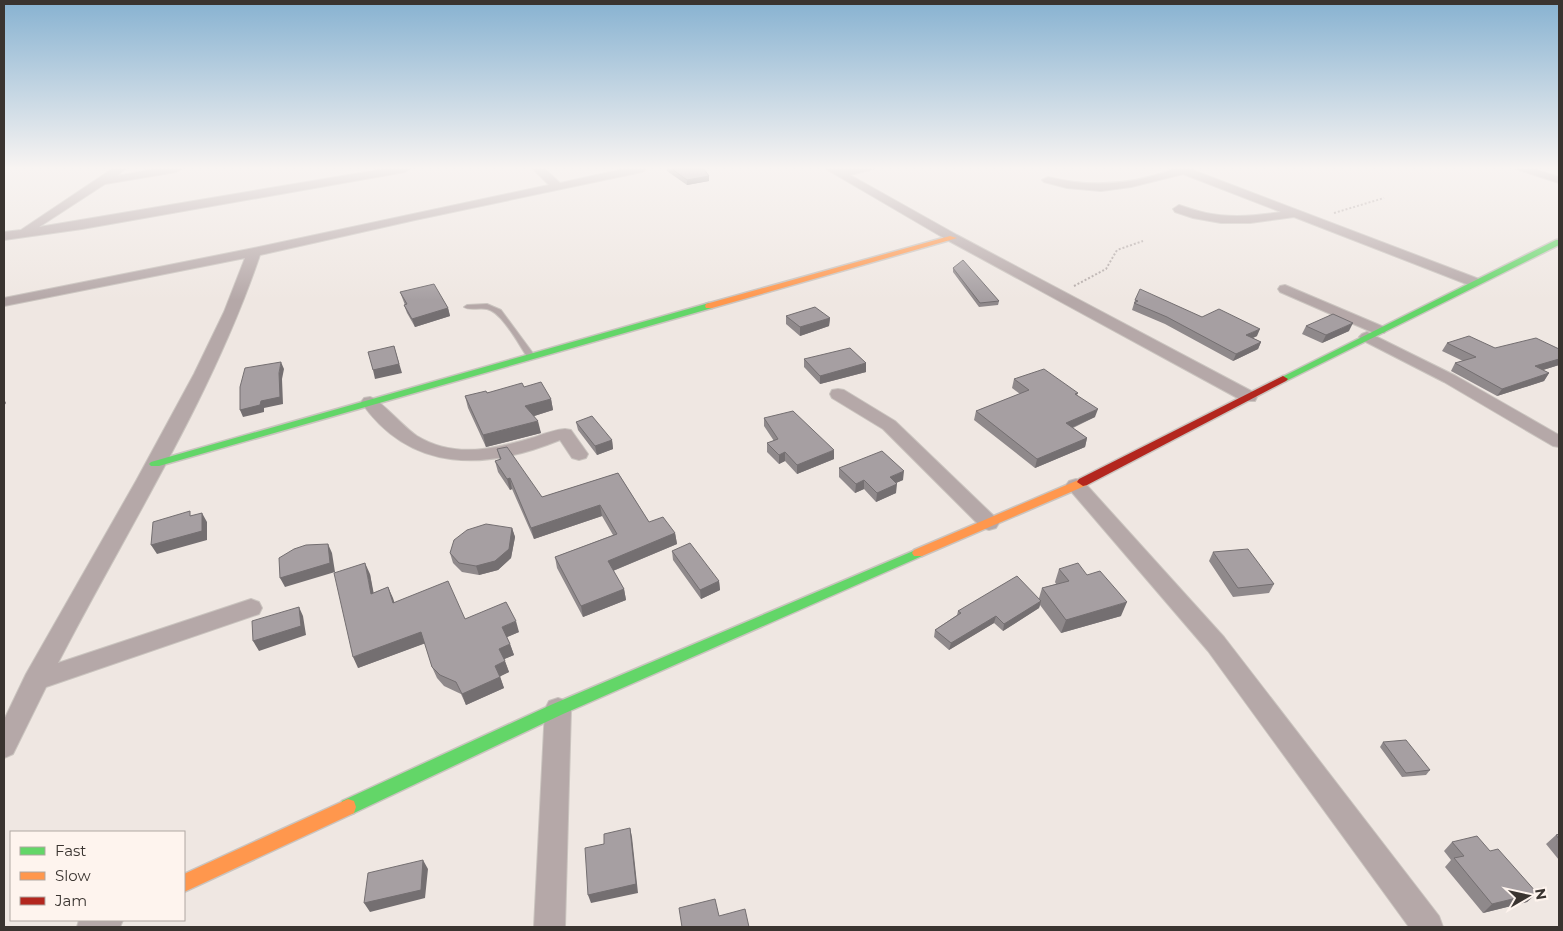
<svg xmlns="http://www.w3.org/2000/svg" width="1563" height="931" font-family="Montserrat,sans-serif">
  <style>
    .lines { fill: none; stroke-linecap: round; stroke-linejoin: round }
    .lane-casing { stroke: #cac4bf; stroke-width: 2 }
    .street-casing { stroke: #cac4bf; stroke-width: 2 }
    .fast-casing { stroke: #cac4bf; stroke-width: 3 }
    .slow-casing { stroke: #cac4bf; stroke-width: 3 }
    .jam-casing { stroke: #cac4bf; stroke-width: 3 }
    .path { stroke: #b4aba9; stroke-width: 2; stroke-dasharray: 2 2; stroke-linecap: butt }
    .lane { fill: #b5a8a8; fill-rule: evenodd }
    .street { fill: #b5a8a8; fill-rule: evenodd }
    .fast { fill: #63d668; fill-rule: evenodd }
    .slow { fill: #ff974d; fill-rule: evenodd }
    .jam { fill: #b3261e; fill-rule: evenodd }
    .wall { fill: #8f898b }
    .shaded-wall { fill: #746f71 }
    .building { fill: #a69fa2; stroke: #746f71 }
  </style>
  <rect width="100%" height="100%" fill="#efe7e2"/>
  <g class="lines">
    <defs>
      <path id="lane" d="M487 304 501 310 535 356 534 358H528C519 345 502 312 487 309 479 307 470 311 464 307L467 305Z"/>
      <path id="street" d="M112 169H125L117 176 154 169H181L176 172 105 184 39 227 384 169H410L405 172 82 229 4 240V232L21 230Z
        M533 169H545L560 183 624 169H647L642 172 415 220 260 255C211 399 127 529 58 663L251 599 259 602 262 608 259 614 46 687 13 754 4 758V720L26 674 136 481 194 374 224 312 245 258 4 306V298L254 248 549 185Z
        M826 169H874L850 175 957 235 1255 393 1257 397 1255 401H1243L949 241Z
        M1174 169H1190L1479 279 1481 282 1474 286 1469 285 1294 217 1250 223H1221L1193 218 1175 212 1173 209 1179 205C1188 208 1197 211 1206 213 1230 218 1256 216 1281 212L1183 174 1131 187 1101 191 1067 188 1044 182 1042 180 1048 177C1092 188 1132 185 1174 169Z
        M1516 169H1534L1559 177V183Z
        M1285 285 1384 327 1387 330 1384 333H1374L1280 292 1278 289 1280 286Z
        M1367 332 1456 376 1559 435V447L1553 446 1444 382 1362 340 1359 337 1362 334Z
        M838 389 844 390 895 421 996 518 999 523 996 528 989 530 982 528 883 429 832 398 830 394 832 390Z
        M370 397C381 400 403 427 417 436 455 459 495 449 535 437 546 433 554 430 565 429L571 430 588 454 586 458 579 460 572 458 560 440C487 470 411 474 361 402L364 398Z
        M1076 479 1083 481 1224 637 1439 916 1443 927H1409L1208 651 1069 489 1066 485 1069 481Z
        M558 698 567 701 571 709 565 927H534L545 709 549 701Z
        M79 920H123L120 927H77Z"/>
      <path id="fast" d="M1556 240H1559V245L1286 381H1280L1278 379Z
        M709 303 713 306 712 308 159 466H151L149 464 151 462Z
        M918 549 922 550 924 553 922 556 563 714 354 813 348 815 342 813 340 807 342 801 553 704Z"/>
      <path id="slow" d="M950 236 957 238 712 308H706L705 306 706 304Z
        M1083 478 1087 479 1089 482 1087 485 922 556H914L912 553 914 550Z
        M348 799 354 801 356 807 354 813 184 892V874Z"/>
      <path id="jam" d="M1283 376 1288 379 1286 381 1087 485 1083 486 1077 482 1079 479Z"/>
    </defs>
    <use href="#lane" class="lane-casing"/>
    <use href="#street" class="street-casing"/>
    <use href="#fast" class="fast-casing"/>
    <use href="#slow" class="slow-casing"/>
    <use href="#jam" class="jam-casing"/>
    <path class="path" d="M1334 213 1384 198
      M1074 286 1106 269 1117 250 1143 241"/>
    <use href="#lane" class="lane"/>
    <use href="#street" class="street"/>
    <use href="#fast" class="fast"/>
    <use href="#slow" class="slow"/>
    <use href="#jam" class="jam"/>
  </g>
  <path class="wall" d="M667 169H704L709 176V181L687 185 667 171Z
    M953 268 999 301 998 305 979 307 953 272Z
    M400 292 448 308 450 316 415 327 407 313 404 305H405Z
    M1135 300 1202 317 1257 336 1253 338 1261 342 1258 349 1233 361 1165 324 1132 310Z
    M786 316 830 318 829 326 800 336 786 324Z
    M1306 326 1349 331 1322 343 1302 334Z
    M1447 343 1495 348 1559 349V365L1543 370 1549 373 1544 381 1497 396 1451 371 1455 363 1463 361 1442 351Z
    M804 359 866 363V372L820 384 804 367Z
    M1014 379 1078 393 1077 395 1095 417 1073 428 1087 438 1085 447 1035 468 974 420 976 411 1020 394 1012 388Z
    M524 387 551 399 553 410 534 416 541 433 486 447 468 408 465 396Z
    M764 418 834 459 797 474 785 461 779 464 767 452V443L774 441 764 426Z
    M576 422 612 440 613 449 597 455 578 430Z
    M497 449 542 497 618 473 649 522 675 533 677 544 613 571 624 589 626 600 583 617 557 568 555 557 613 535 602 516 534 539 512 489 510 490 498 472 495 461 500 460Z
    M839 468 903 480 896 483V493L876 502 864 489 855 493 839 477Z
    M512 528 515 537 511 558 498 570 479 575 462 572 453 563 450 553Z
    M672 551 719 581 720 590 701 599 673 560Z
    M1213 552 1274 584 1269 593 1233 597 1209 561Z
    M1059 569 1121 616 1061 633 1040 605 1039 608 1003 631 994 623 949 650 934 637 935 630 957 615 958 611 1039 598 1042 588 1056 584 1055 582Z
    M370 574 373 593 388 587 394 602 519 632 507 637 510 644 514 655 504 659 509 672 500 676 504 688 466 705 461 694 444 686 437 678 432 667 425 643 358 668Z
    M1383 742 1430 770 1426 775 1402 777 1380 747Z
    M1559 834V860L1546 844 1556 835Z
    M1452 842 1490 851 1537 893 1527 902 1483 913 1445 867 1451 860 1444 851Z"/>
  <path class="shaded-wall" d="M709 176V181L687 185V180Z
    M448 308 450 316 415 327 412 319Z
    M830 318 829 326 800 336V327Z
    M1353 323 1349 331 1322 343 1326 335Z
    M1260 329 1257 336 1243 342 1246 335Z
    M1261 342 1258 349 1233 361 1236 354Z
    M394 346 402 373 375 379 373 370Z
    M1559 359V365L1530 374 1535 366Z
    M281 362 284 369 282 379 283 404 264 408V412L243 417 240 410 279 373Z
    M866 363V372L820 384V376Z
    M1549 373 1544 381 1497 396 1502 389Z
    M4 399 6 403 4 406Z
    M551 399 553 410 528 418 525 406Z
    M1098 409 1095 417 1064 431 1066 423Z
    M538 421 541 433 486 447 483 435Z
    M1087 438 1085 447 1035 468 1037 459Z
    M612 440 613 449 597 455 595 446Z
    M834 450V459L797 474V465Z
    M785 452V461L779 464V455Z
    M904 471 903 480 889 486 890 477Z
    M510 478 512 489 510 490 507 479Z
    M864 480V489L855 493 856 484Z
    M897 484 896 493 876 502 877 493Z
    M600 505 602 516 534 539 531 528Z
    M202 513 207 522V540L157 554 151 545Z
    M512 528 515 537 511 558 498 570 479 575 476 566Z
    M675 533 677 544 610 572 608 561Z
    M328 544 332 553 335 572 285 587 280 578Z
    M365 563 370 574 376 605 371 594Z
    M719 581 720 590 701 599 700 590Z
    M388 587 393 598 398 614 393 603Z
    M624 589 626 600 583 617 581 606Z
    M1041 601 1039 608 1003 631 1004 624Z
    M1127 602 1121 616 1061 633 1066 620Z
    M299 607 303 616 306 635 259 651 253 641Z
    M996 616 994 623 949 650 951 643Z
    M516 621 519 632 505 638 502 627Z
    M421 632 426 643 358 668 353 657Z
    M510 644 514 655 502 660 499 649Z
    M505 661 509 672 499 677 495 666Z
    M500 677 504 688 466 705 462 694Z
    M630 828 632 837 638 893 591 903 588 895Z
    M423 860 428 869 425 898 370 912 364 903Z
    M1537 893 1527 902 1483 913 1492 904Z"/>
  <path class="building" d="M672 169H704L709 176 687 180Z
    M963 260 999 301 980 303 953 268Z
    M434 284 448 308 412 319 404 305 407 304 400 292Z
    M1140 289 1202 317 1219 309 1260 329 1246 335 1261 342 1236 354 1167 317 1134 303 1138 301 1135 300Z
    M815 307 830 318 800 327 786 316Z
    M1333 314 1353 323 1326 335 1306 326Z
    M1469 336 1495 348 1536 338 1559 349V359L1535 366 1549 373 1502 389 1455 363 1476 357 1447 343Z
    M394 346 399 364 373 370 368 352Z
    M850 348 866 363 820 376 804 359Z
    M281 362 279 373 280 397 261 401 260 405 240 410V387L245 368Z
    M1044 369 1078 393 1075 394 1098 409 1066 423 1087 438 1037 459 976 411 1029 390 1014 379Z
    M541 382 551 399 525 406 538 421 483 435 465 396 486 391 487 393 522 383 524 387Z
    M793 411 834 450 797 465 785 452 779 455 767 443 778 439 764 418Z
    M592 416 612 440 595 446 576 422Z
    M507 447 542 497 618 473 649 522 663 517 675 533 608 561 624 589 581 606 555 557 617 534 600 505 531 528 510 478 507 479 495 461 501 459 497 449Z
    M882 451 904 471 890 477 897 484 877 493 864 480 856 484 839 468Z
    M190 511V516L202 513V531L151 545 153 522Z
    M486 524 512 528 509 549 495 561 476 566 459 563 450 553 454 540 467 530Z
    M690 543 719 581 700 590 672 551Z
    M328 544 330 563 280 578 279 558 294 549 306 545Z
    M1248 549 1274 584 1238 588 1213 552Z
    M365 563 371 594 388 587 393 603 448 581 465 619 506 602 516 621 502 627 510 644 499 649 505 661 495 666 500 677 462 694 456 682 440 675 432 667 421 632 353 657 334 573Z
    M1078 563 1087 575 1100 571 1127 602 1066 620 1042 588 1069 581 1059 569Z
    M1017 576 1041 601 1004 624 996 616 951 643 935 630 961 613 958 611Z
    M299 607 301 626 253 641 252 621Z
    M1406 740 1430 770 1406 773 1383 742Z
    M630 828 636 884 588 895 585 848 604 844V834Z
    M1559 834V839L1556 835Z
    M1477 836 1490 851 1498 849 1537 893 1492 904 1454 858 1464 856 1452 842Z
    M423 860 421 890 364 903 368 873Z
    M715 899 719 916 745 909 749 927H682L679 908Z"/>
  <linearGradient id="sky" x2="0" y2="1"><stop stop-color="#87b2d1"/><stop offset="0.56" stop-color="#f8f4f2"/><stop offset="1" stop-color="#f8f4f2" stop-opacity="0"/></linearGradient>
  <rect width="1563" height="300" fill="url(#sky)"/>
  <rect width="1563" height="931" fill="none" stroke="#3a3430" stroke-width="10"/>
  <rect x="10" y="831" width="175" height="90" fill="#fef4ee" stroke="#b0a7a2"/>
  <rect x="20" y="847" width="25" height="8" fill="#63d668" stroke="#b0a7a2"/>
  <text x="55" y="856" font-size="15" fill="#3a3430">Fast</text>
  <rect x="20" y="872" width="25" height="8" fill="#ff974d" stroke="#b0a7a2"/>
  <text x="55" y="881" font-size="15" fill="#3a3430">Slow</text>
  <rect x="20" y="897" width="25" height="8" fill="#b3261e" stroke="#b0a7a2"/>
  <text x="55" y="906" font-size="15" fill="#3a3430">Jam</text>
  <g transform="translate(1528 896) rotate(81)" stroke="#fef4ee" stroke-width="4" paint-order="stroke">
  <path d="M0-4L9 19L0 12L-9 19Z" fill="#3a3430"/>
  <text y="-8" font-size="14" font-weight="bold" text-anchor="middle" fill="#3a3430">N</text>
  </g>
</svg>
